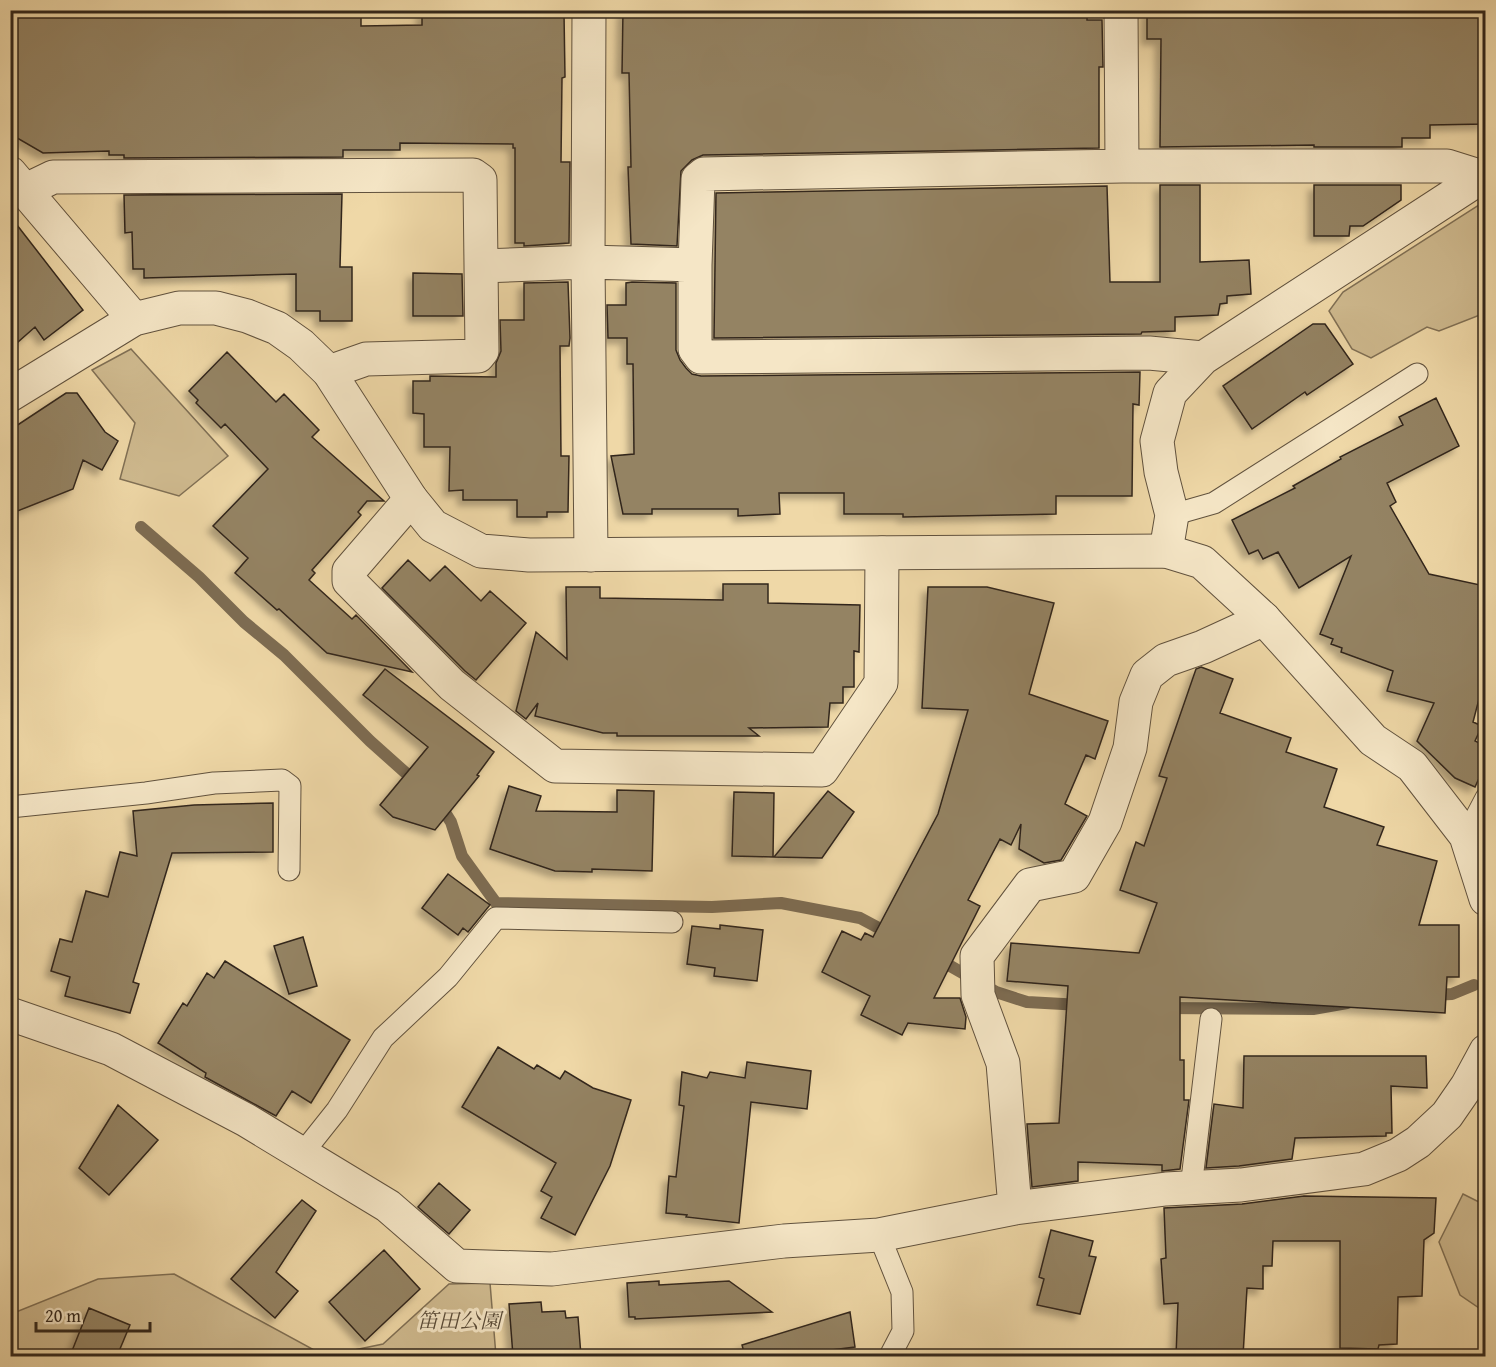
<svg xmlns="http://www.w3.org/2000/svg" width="1496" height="1367" font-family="'Gentium Book Plus','Noto Serif JP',serif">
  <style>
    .green { fill: #cfba8f; stroke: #807055; stroke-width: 1.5 }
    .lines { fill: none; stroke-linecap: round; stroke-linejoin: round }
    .stream { stroke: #7d6c52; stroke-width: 12 }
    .building { fill: #948364; stroke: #32261b; stroke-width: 1.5; filter: url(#shadow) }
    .service-casing { stroke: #61523e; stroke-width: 23 }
    .minor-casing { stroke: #61523e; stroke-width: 35 }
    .tertiary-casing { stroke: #61523e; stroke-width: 35 }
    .service { stroke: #f5e6c6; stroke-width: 21 }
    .minor { stroke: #f5e6c6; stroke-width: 33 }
    .tertiary { stroke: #f5e6c6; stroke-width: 33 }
    .labels { text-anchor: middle; stroke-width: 6; stroke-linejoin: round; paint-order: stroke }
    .park-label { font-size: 21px; font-style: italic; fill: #594b38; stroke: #f5e6c6 }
  </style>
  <defs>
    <filter id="shadow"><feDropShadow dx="-5.5" dy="5.5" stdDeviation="3" flood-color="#0004"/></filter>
  </defs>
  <rect width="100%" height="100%" fill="#efd8a7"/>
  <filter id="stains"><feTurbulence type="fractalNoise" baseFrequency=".00333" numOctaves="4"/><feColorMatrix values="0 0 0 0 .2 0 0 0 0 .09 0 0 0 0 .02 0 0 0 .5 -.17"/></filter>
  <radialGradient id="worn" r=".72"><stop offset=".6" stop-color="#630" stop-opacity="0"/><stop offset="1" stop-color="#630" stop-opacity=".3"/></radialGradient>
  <path class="green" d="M1485 201V313L1439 331 1427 327 1371 358 1352 349 1329 311 1343 292Z
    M131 349 228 456 179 496 120 479 135 423 92 370Z
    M1463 1194 1485 1205V1312L1460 1295 1439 1242Z
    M174 1274 325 1356 383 1344 449 1284 490 1283 496 1356H11V1314L98 1279Z"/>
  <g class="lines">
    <path class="stream" d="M141 527 199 577 244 622 284 655 370 741 417 783
      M439 803 451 822 462 856 496 903 712 907 781 903 860 918 890 934
      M938 959 996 992 1027 1002 1081 1005
      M1430 995 1452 994 1474 985
      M1164 1008 1313 1009 1347 1003"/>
  </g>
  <path class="building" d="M219 10H361V26L422 25V11L551 10V14L564 13 565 77 562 78 561 162H570L569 243 524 246V243H515V148H513V144L400 143V150H343V157L124 158V155H109V151L43 153 12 135 10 14 219 17Z
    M623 10H1087V20H1102L1103 67H1099V148L703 155 692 160 681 171 677 246 631 244 628 167H631L629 73H622Z
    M1147 10 1485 11V124L1430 125V138H1402V147H1314V145L1160 147 1161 39H1147Z
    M1160 185H1200V262L1249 260 1251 294 1227 296V303L1220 304 1218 315 1175 317V331L1142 332 1141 334 714 338 716 193 1107 186 1110 282H1160Z
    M1314 185H1401V200L1363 226H1350L1349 236H1314Z
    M342 194 340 267H352V321H320V311H296V274L144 278V269H133L132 232 125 233 124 195Z
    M10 216 83 310 44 340 35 327 10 349Z
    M413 273 462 274 463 316H413Z
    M568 282 570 338 569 346H560L561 456H569L568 512H547V517H517V500H463V490L449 491 450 447H424V414L413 413V381H430V376L496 377V363L501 351 500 320H524V283Z
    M632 282 676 283V350L680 360 686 368 692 374 701 376 1140 372 1139 405 1133 404 1132 496H1056V514L903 517V514H844V493H779L780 514 738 516V509H652V514H623L611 456 634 454 633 364H627V338H608L607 305H626V283Z
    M1313 324H1325L1353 364 1307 395 1305 392 1252 429 1223 386Z
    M227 352 276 402 284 394 319 430 312 437 384 501H367L358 512 361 515 312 570 315 573 309 580 352 619 356 615 412 672 327 653 279 609 277 610 235 573 248 558 213 526 268 469 225 424 221 428 196 403 198 400 189 391Z
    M66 393H77L105 432 118 441 102 470 83 460 73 489 10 514V430Z
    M1436 398 1459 446 1387 483 1396 502 1390 506 1429 574 1485 586V676L1473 722 1482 726 1475 741 1485 746V765L1475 787 1455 778 1417 741 1434 703 1387 691 1393 671 1341 652 1342 648 1331 644 1333 639 1320 634 1351 556 1299 588 1278 552 1263 559 1258 550 1249 554 1232 520 1295 488 1293 486 1341 459 1340 457 1403 425 1399 417Z
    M408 560 430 581 445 566 481 601 490 591 526 623 476 680 465 671 382 588Z
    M723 584H768V603L860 605 859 652 854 651V687H843V703H830L828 727 749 728 759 736H617V733H603L535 716 538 703 526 719 516 711 536 632 567 659 566 587H600V598L723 600Z
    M928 587H987L1054 603 1029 694 1108 721 1095 759 1086 755 1065 804 1087 816 1064 855 1061 860 1044 863 1019 849 1021 824 1011 845 1000 839 968 900 980 906 934 998H960L966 1017 965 1029 908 1023 902 1035 861 1015 870 996 822 972 842 931 861 940 865 933 873 937 938 814 968 710 922 708Z
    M1201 667 1233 679 1220 713 1291 738 1286 752 1337 769 1324 807 1384 827 1377 845 1437 861 1419 925H1459V977H1447L1445 1013 1180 997V1060H1184V1100H1189L1180 1169 1162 1171V1165L1078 1162V1181L1032 1187 1027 1124 1059 1123 1068 986 1007 981 1011 943 1139 953 1157 903 1120 890 1136 842 1144 846 1167 778 1159 776 1196 669Z
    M385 669 494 752 477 775 479 776 435 830 393 817 380 805 428 747 363 695Z
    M509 786 541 796 536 811 617 812V790L654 791 652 871 592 869V872L555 871 490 849Z
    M828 791 854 812 822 858 774 857Z
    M734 792 774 793 773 857 732 856Z
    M273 803V852L172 853 133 982 139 984 130 1013 65 996 70 977 51 971 60 939 72 942 86 891 108 897 120 852 137 856 133 811 194 805Z
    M448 874 490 905 468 932 463 928 458 935 422 908Z
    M720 925 763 930 757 981 714 976 715 968 687 964 692 926 720 929Z
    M303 937 317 986 289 994 274 946Z
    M225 961 350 1040 311 1103 292 1091 276 1116 205 1077 206 1073 158 1043 183 1003 187 1006 207 973 214 978Z
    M498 1047 534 1069 537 1065 560 1079 565 1071 593 1088 631 1100 610 1166 575 1235 541 1218 552 1197 541 1191 556 1163 462 1107Z
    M1244 1056H1426L1427 1088 1391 1086 1392 1133H1386V1136L1295 1138 1292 1159 1239 1166 1206 1168 1214 1104 1243 1108Z
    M747 1062 811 1071 807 1109 751 1102 739 1223 686 1217 687 1215 666 1213 669 1176 676 1177 684 1106 679 1105 682 1072 707 1078 710 1072 745 1078Z
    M118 1105 158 1140 109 1195 79 1168Z
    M439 1183 470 1210 449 1234 418 1207Z
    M1304 1196 1436 1198 1434 1233 1424 1240 1422 1296 1398 1297 1397 1344 1379 1345 1378 1349 1340 1348V1241H1273L1272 1266H1263V1289L1247 1288 1243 1356H1176L1178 1303 1164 1304 1161 1259 1166 1258 1164 1208 1242 1204Z
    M302 1200 316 1211 276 1272 298 1291 275 1318 231 1279Z
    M1051 1230 1093 1241 1089 1256 1096 1257 1080 1314 1037 1305 1044 1279 1039 1277Z
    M384 1250 420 1289 365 1341 329 1302Z
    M659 1281V1285L729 1281 772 1312 635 1319V1317H629L627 1283Z
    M541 1302 542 1312 565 1311 566 1318 578 1317 581 1356H513L509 1304Z
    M89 1308 130 1325 117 1356H70Z
    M850 1312 855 1347 783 1356H745L742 1345Z"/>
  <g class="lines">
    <defs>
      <path id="service" d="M1172 515 1214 503 1417 374
        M10 807 146 793 214 783 282 780 290 786 289 870
        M1466 836 1486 798
        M302 1154 337 1110 383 1038 448 977 496 918 672 922
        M1191 1188 1211 1019
        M879 1235 902 1292 903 1331 890 1356"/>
      <path id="minor" d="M589 10 588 262 591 555
        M1121 10 1122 166
        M10 173 134 319
        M26 190 53 177 473 175 480 180 482 351 478 356 366 359 329 372
        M482 266 588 262 695 265
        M1203 358 1149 353 701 357 695 349V265L698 179 704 174 1122 166H1447L1482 177
        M411 499 349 571V581L452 685 555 766 822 770 881 683 882 553
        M1166 551 1172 515 1161 472 1157 441 1170 393 1203 358 1486 174
        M10 1014 111 1049 246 1120 388 1206 457 1266 552 1269 784 1241 879 1235 1015 1208 1166 1189 1241 1185 1364 1169 1398 1155 1418 1142 1447 1115 1467 1086 1486 1051
        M1015 1208 1003 1063 978 995 977 956 1030 885 1074 876 1105 822 1130 748 1136 702 1147 675 1166 660 1203 647 1264 619"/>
      <path id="tertiary" d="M10 395 134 319 179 308H216L247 316 277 328 301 345 329 372 411 499 433 526 481 551 529 555 1166 551 1202 562 1264 619 1373 740 1412 766 1466 836 1486 899"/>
    </defs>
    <use href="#service" class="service-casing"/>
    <use href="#minor" class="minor-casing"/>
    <use href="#tertiary" class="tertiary-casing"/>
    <use href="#service" class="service"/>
    <use href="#minor" class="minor"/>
    <use href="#tertiary" class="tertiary"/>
  </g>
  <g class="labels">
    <g class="park-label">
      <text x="459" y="1328">笛田公園</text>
    </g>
  </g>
  <rect width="1496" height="1367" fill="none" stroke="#efd8a7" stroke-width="36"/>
  <rect x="12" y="12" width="1472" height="1343" fill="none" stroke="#32261b" stroke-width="3"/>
  <rect x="18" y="18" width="1460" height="1331" fill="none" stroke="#32261b" stroke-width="1.5"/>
  <path d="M36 1322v9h114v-9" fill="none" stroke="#32261b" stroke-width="3"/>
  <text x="45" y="1322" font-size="18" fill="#32261b" stroke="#f5e6c6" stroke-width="4.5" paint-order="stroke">20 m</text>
  <rect width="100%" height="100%" filter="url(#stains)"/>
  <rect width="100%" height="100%" fill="url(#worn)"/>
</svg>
